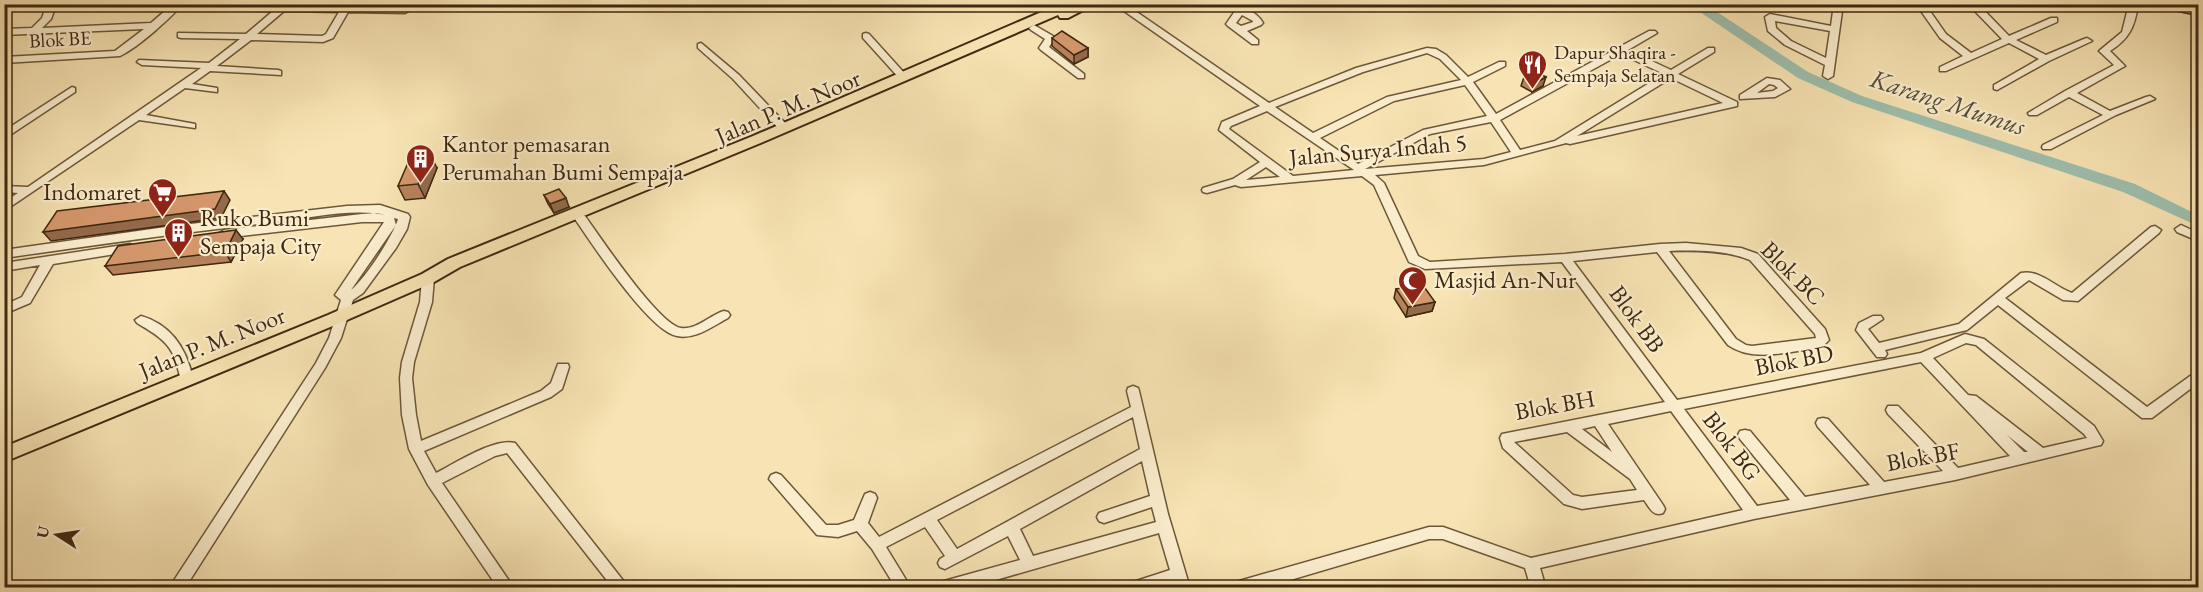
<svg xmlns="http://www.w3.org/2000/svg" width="2203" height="592" font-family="'EB Garamond',serif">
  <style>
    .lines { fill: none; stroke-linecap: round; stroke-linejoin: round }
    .river { fill: #9dbeac; fill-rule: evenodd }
    .minor-casing { stroke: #6d5739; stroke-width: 3 }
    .major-casing { stroke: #3f2810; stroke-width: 3 }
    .highway-casing { stroke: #3f2810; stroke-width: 4 }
    .minor { fill: #faedce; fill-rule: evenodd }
    .major { fill: #f7e3b3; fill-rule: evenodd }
    .highway { fill: #f7e3b3; fill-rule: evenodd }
    .wall { fill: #b6825c; stroke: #3f2810; stroke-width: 1.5 }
    .shaded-wall { fill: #946a4b; stroke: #3f2810; stroke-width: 1.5 }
    .building { fill: #d4976b; stroke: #3f2810; stroke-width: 1.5 }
    .labels { text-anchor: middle; stroke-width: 4.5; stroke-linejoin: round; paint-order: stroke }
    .far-street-label { font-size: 20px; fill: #3f2810; stroke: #faedce }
    .far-poi-label { font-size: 20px; fill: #3f2810; stroke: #faedce; text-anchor: start }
    .street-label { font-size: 24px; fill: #3f2810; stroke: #faedce }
    .poi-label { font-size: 24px; fill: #3f2810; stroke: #faedce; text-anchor: start }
    .water-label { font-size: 26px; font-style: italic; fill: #564e37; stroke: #faedce }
  </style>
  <rect width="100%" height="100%" fill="#f7e3b3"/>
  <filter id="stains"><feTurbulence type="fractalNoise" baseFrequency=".00333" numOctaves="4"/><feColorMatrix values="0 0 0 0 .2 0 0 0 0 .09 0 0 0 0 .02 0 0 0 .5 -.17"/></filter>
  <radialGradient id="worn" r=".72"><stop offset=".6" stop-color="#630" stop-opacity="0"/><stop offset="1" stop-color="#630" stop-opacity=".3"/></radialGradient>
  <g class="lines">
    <path class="river" d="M1688 4H1705L1808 72 1862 96 2135 184 2198 215V226L2123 192 1852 102 1798 78Z"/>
    <defs>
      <path id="minor" d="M47 4H75L71 7 55 8 51 19 42 28 151 23 173 4H183C168 20 140 46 120 56L4 63V57L115 51 144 29 4 35V29L32 28 42 18Z
        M208 4 405 7 410 10 405 13 348 12 333 38 323 42 251 40 217 66 278 70 281 71V75L210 71 192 84 217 88V92L185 88 146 115 195 124V128L139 120 4 211V202L18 193 4 192V186L28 187 201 68 142 65 137 62 139 60 209 63 240 39 181 38 178 37V33L246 34 273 11 209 10 205 7ZM284 11 339 12 326 34 322 36 257 34Z
        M1114 4H1125L1269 103 1356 68 1427 48 1436 49 1446 55 1468 77 1499 62H1505V66L1473 82 1496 114 1649 31H1655L1657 33 1628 50 1671 70 1708 48H1714V52L1678 74 1737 102V106L1570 144 1566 143 1484 165 1375 175 1384 183 1418 256 1430 262 1565 254 1660 244 1686 243 1741 248 1758 254 1825 329 1829 340 1823 346 1819 348C1790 351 1753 363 1728 345L1657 252 1573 261 1677 400 1921 353 1965 334 1984 339 2094 426 2103 441 2101 445 2096 446 1955 480 1754 519 1540 568 1546 588H1531L1525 568 1443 539H1429L1263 588H1232L1234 583 1239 581 1429 527H1443L1531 558 1743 510 1671 411 1608 424 1663 505 1665 509 1663 513C1653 517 1650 508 1644 500L1582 509 1564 504 1503 448 1500 438 1502 434 1665 402 1562 262 1425 269 1409 262 1374 185 1362 176 1241 187 1235 185 1207 193 1203 192 1202 190 1203 188 1233 179 1260 162 1219 130 1222 122 1260 106ZM1427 53 1440 59 1461 80 1387 97 1313 133 1275 107 1363 72ZM1621 54 1664 74 1555 141 1520 150 1500 120ZM1671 78 1723 103 1577 136ZM1465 85 1487 116 1423 130 1358 164 1320 138 1394 101ZM1267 111 1354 170 1293 176 1229 129 1231 126ZM1491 122 1511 152 1484 159 1365 169 1430 134ZM1266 167 1280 177 1246 180ZM1669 251C1694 250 1726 250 1750 260L1815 334 1816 338 1752 346 1746 345 1736 339ZM1966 343 1976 345 2084 434 2087 438 2043 448 1976 396 1968 395 1933 358ZM1921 362 2010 456 1958 468 1898 406H1888L1886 410 1888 414 1943 471 1884 482 1828 419 1823 418 1818 419 1816 423 1818 427 1870 485 1805 497 1750 431 1745 430 1740 431 1738 435 1740 439 1790 500 1757 506 1684 409ZM1595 426 1612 452 1582 429ZM1567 432 1630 479 1637 490 1582 497 1573 495 1514 442ZM2007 435 2028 452H2024Z
        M1226 4C1238 4 1257 11 1263 23L1261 25 1247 31 1258 40V44H1252L1228 26 1226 24 1235 11ZM1242 15 1253 21V22L1241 26 1236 23Z
        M1834 4H1843L1833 76 1828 79 1823 76 1825 65 1785 45 1768 31 1765 17 1770 14 1831 26ZM1775 21 1830 31 1826 58 1791 41 1776 28Z
        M1916 4H1925L1946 34 1971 53 2002 39 1968 4H1978L2009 36 2051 18H2057V22L2016 40 2046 55 2084 39 2087 38 2092 41 2049 61 1997 90 1994 89V85L2039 59 2009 43 1946 71H1940V67L1963 56 1940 38Z
        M2129 4H2138C2135 27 2129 39 2110 51L2125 66 2077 93 2110 111 2146 97 2150 96 2155 99 2116 115 2051 149H2043L2042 147 2043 145 2103 115 2069 97 2037 115H2029L2028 113 2065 91 2114 65 2099 51 2122 32Z
        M1034 25 1053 36 1055 38 1049 47 1084 74V78H1078L1041 50 1039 48 1045 39 1031 30 1029 28Z
        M866 33 869 34 906 75V79H900L863 38V34Z
        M701 43 739 75 788 126 789 128 788 130H780L733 79 698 48V44Z
        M1767 78 1780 80 1790 89 1775 97 1740 99V95ZM1769 84 1774 85 1778 88 1773 91 1757 93Z
        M72 87 75 88V92L4 139V131Z
        M380 205 408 214 410 217 407 229 396 248 363 293 353 300 341 338 325 368 185 588H169L316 363 329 338 341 300 335 295 384 222H362L224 238 218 234 224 230 362 214 377 213 393 217C359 206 311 218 275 222 185 232 95 245 4 258V250L173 226 347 206ZM394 218 398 219C393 236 365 279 351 290L396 225Z
        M581 215 585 216C600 237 659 325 681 328 697 330 710 315 724 311L728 312 730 315 728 318C713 326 695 340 677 336 650 332 592 244 575 219Z
        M2181 225 2198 233V241L2177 232 2175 229Z
        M2155 226 2161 230 2159 233 2078 301 2063 300 2029 280 2005 298 2147 407 2193 374 2198 372V383L2152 418H2142L1998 305 1967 330 1885 350 1887 354 1885 357H1877L1856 330 1859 323 1873 316H1881L1883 319 1868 329 1879 343 1959 324 2021 273C2039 269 2055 287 2072 293L2151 227Z
        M130 244 136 248 134 251 53 264 30 303 4 314V305L22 297 40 265 4 271V263Z
        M428 274 434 278 432 302 414 362 412 378 416 415 421 441 541 391 551 383 558 364H568L569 367 562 389 551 397 424 451 436 473C454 464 495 437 515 443L629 588H613L507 453 495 456 442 483 514 588H498L428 485 409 449 402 415 400 378 402 362 420 302 422 278Z
        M141 316C172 325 187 350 193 379L192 382H182C179 375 178 367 175 359 169 341 152 332 137 323L135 320Z
        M1133 386 1138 388 1139 391 1168 514 1190 588H1175L1174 582 1157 588H1128L1130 583 1170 570 1159 533 968 588H937L939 583 944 581 1020 560 1008 536 945 569 940 567 938 563 940 559 945 556 925 527 886 547 911 588H896L872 549 857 531 838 537 817 535 769 479 771 475 776 473 781 475 826 525H838L854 520 865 494 870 492 875 494 877 498 868 523 879 537 1131 407 1127 391 1128 388ZM1133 417 1140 449 957 549 937 520ZM1142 461 1150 496 1099 513 1097 517 1099 521 1104 523 1152 507 1156 522 1033 556 1020 529Z"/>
      <path id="major" d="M2146 4H2174L2198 9V15Z"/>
      <path id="highway" d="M1060 4H1095L1068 18H1060L1058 15 763 142 460 267 434 282 340 323 4 462V447L328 315 422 274 448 259 753 136Z"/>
    </defs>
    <use href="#minor" class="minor-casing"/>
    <use href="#major" class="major-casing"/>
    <use href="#highway" class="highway-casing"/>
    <use href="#minor" class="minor"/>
    <use href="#major" class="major"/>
    <use href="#highway" class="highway"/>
  </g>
  <path class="wall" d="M1029 4H1055L1038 11Z
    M1052 38 1088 48V57L1074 64 1052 46Z
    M1524 77 1543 86 1532 92 1521 86Z
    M437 168 425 198 405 200 398 186Z
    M544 195 569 207 554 213 548 204Z
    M243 239 231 262 113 275 105 266Z
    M1396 289 1435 302 1432 311 1406 317 1394 298Z"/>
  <path class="shaded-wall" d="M1038 4H1055L1038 11Z
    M1088 48V57L1074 64V55Z
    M1546 77 1543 86 1532 92 1535 83Z
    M430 154 437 168 425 198 418 184Z
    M224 191 230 200 221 218 51 241 43 232Z
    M566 198 569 207 554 213 550 204Z
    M236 230 243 239 231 262 225 252Z
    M1435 302 1432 311 1406 317 1408 307Z"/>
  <path class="building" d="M1062 31 1088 48 1074 55 1052 38Z
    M1535 71 1546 77 1535 83 1524 77Z
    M430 154 418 184 398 186 411 156Z
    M559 189 566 198 550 204 544 195Z
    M224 191 215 209 43 232 57 211Z
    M236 230 225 252 105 266 118 246Z
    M1422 284 1435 302 1408 307 1396 289Z"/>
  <defs>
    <symbol id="restaurant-pin" viewBox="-11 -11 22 30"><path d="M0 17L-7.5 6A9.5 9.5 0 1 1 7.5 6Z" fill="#8f2418" stroke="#faedce"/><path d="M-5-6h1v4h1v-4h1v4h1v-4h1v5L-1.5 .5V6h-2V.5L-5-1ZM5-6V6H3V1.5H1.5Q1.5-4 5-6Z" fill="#fff"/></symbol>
    <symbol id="building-pin" viewBox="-11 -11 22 30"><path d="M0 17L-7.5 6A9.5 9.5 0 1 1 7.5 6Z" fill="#8f2418" stroke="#faedce"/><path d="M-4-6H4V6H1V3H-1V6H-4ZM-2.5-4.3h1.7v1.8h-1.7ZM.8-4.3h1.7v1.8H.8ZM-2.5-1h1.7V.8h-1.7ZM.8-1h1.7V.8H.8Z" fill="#fff"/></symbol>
    <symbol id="supermarket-pin" viewBox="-11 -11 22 30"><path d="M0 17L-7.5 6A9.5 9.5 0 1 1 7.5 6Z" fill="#8f2418" stroke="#faedce"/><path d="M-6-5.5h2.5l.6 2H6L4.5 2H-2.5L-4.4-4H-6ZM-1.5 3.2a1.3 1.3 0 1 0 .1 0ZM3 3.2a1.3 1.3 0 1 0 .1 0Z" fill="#fff"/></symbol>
    <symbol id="mosque-pin" viewBox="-11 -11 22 30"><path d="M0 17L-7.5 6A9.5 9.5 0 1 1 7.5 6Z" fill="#8f2418" stroke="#faedce"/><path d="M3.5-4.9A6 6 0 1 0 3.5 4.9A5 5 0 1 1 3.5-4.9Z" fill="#fff"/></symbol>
  </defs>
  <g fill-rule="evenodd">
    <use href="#restaurant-pin" x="1516" y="48" width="33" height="45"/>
    <use href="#building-pin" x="404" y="142" width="33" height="45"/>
    <use href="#supermarket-pin" x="146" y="176" width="33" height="45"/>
    <use href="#building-pin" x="162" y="216" width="33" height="45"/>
    <use href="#mosque-pin" x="1396" y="264" width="33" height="45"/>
  </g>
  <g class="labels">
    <g class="far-street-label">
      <text transform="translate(60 39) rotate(-3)" y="7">Blok BE</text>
    </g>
    <g class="far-poi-label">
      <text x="1554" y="59">Dapur Shaqira -<tspan x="1554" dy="23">Sempaja Selatan</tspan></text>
    </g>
    <g class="street-label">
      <text transform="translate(788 107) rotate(-23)" y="8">Jalan P. M. Noor</text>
      <text transform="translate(1378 150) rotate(-5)" y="8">Jalan Surya Indah 5</text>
      <text transform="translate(1793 273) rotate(45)" y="8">Blok BC</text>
      <text transform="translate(1637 319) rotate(54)" y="8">Blok BB</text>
      <text transform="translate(212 343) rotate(-22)" y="8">Jalan P. M. Noor</text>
      <text transform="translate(1794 360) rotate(-11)" y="8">Blok BD</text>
      <text transform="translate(1555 405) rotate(-10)" y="8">Blok BH</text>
      <text transform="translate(1732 446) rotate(53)" y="8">Blok BG</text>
      <text transform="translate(1923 457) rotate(-10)" y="8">Blok BF</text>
    </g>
    <g class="poi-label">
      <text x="442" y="152">Kantor pemasaran<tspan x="442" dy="28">Perumahan Bumi Sempaja</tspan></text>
      <text x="141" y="200" text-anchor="end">Indomaret</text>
      <text x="200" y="226">Ruko Bumi<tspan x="200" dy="28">Sempaja City</tspan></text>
      <text x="1434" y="288">Masjid An-Nur</text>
    </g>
    <g class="water-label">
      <text transform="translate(1948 102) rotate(18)" y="9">Karang Mumus</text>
    </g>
  </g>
  <rect width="2203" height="592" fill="none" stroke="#f7e3b3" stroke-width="24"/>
  <rect x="6" y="6" width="2191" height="580" fill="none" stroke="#3f2810" stroke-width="3"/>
  <rect x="12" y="12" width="2179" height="568" fill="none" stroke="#3f2810" stroke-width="1.5"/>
  <g transform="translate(57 535) rotate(282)" stroke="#faedce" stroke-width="4.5" paint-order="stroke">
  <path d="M0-4.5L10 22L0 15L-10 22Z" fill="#3f2810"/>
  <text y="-9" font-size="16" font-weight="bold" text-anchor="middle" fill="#3f2810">U</text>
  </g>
  <rect width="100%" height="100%" filter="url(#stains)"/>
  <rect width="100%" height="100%" fill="url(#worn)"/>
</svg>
